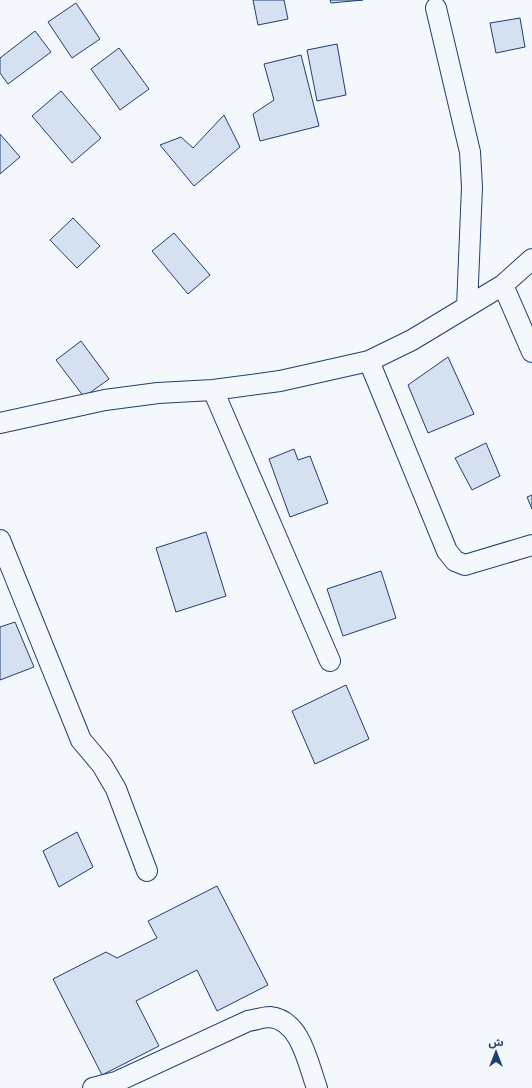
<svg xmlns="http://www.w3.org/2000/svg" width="532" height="1088" font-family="'Varela Round','Noto Sans Arabic',sans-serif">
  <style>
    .building { fill: #d5e0f0; stroke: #1d3f73 }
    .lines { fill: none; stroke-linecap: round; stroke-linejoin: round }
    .minor-casing { stroke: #1d3f73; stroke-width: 22 }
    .minor { stroke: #f4f7fb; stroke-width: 20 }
  </style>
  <rect width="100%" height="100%" fill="#f4f7fb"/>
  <path class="building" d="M253 0H284L288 19 258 25Z
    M330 0H363L331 3Z
    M76 3 100 39 72 58 48 22Z
    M520 18 525 47 496 53 490 23Z
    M35 31 51 52 8 84 0 73V58Z
    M337 44 346 95 317 101 307 50Z
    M119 48 149 89 120 110 91 69Z
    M301 55 319 126 260 141 253 114 274 100 264 64Z
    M61 91 101 138 72 163 32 116Z
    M224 115 240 147 194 186 160 145 181 137 193 148Z
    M0 134 20 157 0 174Z
    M73 218 100 246 77 268 50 240Z
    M174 233 210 275 188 294 152 251Z
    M81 341 109 379 84 397 56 360Z
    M448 357 474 414 428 433 408 385Z
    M486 443 500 476 472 490 455 458Z
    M294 449 298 460 310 456 328 503 290 517 269 459Z
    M532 495V509L527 497Z
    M206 532 226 596 176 612 156 548Z
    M381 571 396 618 343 636 327 589Z
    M15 622 34 667 0 680V627Z
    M346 685 369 739 315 764 292 711Z
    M77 832 93 867 59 887 43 851Z
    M217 886 268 985 217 1011 197 970 136 1001 159 1046 102 1075 53 979 106 952 117 958 157 938 148 921Z"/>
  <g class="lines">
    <defs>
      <path id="minor" d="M436 8 470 152 472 187 467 307
        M503 285 532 352
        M369 361 447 551 455 561 465 565 532 545
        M213 390 330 661
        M0 423 105 400 158 393 213 390 280 381 369 361 412 340 503 285 532 259
        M0 540 81 740 102 765 116 789 147 871
        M93 1088 116 1082 248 1021C255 1020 263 1017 270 1017 301 1020 308 1064 317 1088"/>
    </defs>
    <use href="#minor" class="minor-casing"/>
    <use href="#minor" class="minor"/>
  </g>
  <g transform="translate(496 1052)" stroke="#f4f7fb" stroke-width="3" paint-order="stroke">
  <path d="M0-3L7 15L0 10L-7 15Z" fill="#1d3f73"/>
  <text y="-6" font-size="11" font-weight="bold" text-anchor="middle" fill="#1d3f73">ش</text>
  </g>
</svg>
